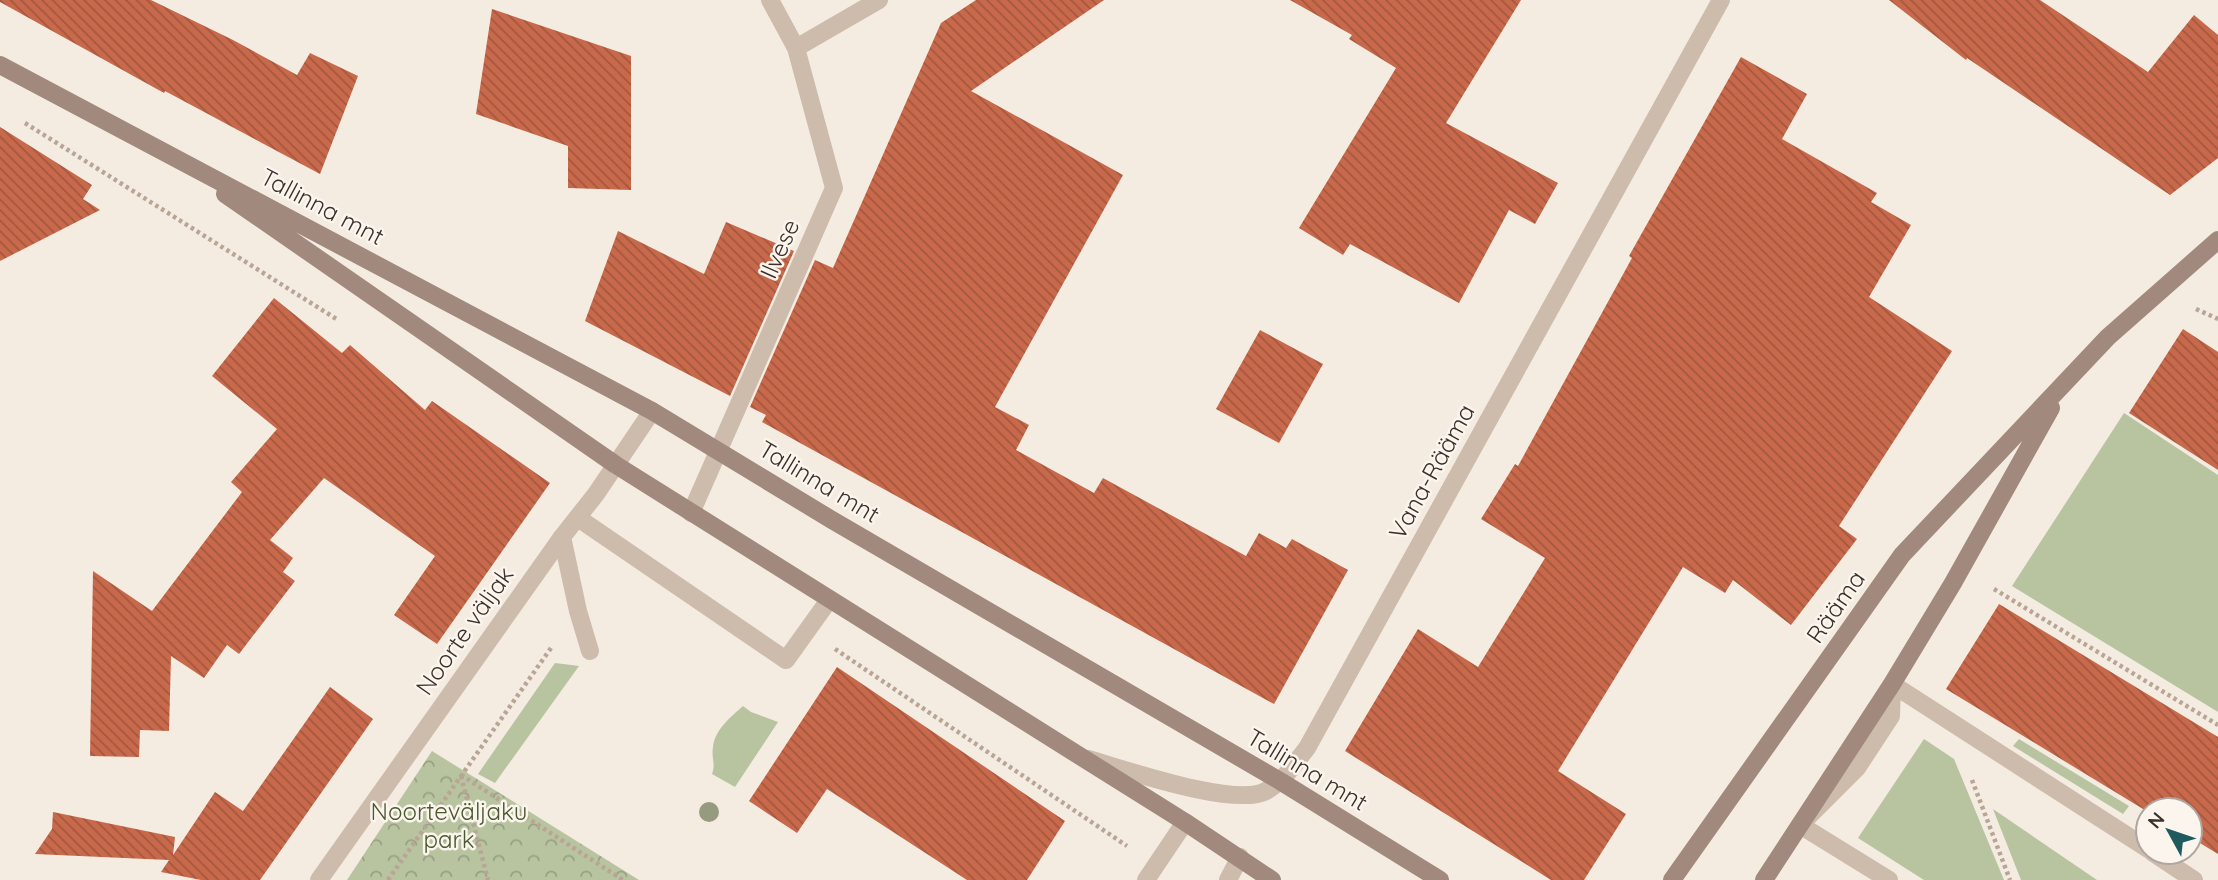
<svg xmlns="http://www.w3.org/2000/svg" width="2218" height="880" font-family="Quicksand,sans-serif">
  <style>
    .green { fill: #b8c4a0 }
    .forest { fill: url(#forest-crowns) }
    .building { fill: url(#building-back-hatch) }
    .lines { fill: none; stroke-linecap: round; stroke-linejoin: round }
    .path { stroke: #b9a596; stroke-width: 4.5; stroke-dasharray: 3.5 3.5; stroke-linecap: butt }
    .lane { stroke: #cdbbac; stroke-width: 18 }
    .street { stroke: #cdbbac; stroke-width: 18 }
    .secondary { stroke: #a18a7d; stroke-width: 18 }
    .tree { fill: #969b7f }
    .labels { text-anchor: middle; stroke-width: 5; stroke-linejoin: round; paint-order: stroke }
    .street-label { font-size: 24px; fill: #3b302b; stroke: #fbf5ee }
    .park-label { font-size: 24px; fill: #4a5a2e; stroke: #fbf5ee }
  </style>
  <defs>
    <pattern id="forest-crowns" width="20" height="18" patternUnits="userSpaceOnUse" patternTransform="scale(1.75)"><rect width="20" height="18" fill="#b8c4a0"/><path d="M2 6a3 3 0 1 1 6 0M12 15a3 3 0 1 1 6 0" fill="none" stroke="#97a083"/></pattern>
    <pattern id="building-back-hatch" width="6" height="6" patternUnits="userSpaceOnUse" patternTransform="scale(1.75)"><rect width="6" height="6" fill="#c8694b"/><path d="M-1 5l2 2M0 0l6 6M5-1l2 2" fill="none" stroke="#a4573f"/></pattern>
  </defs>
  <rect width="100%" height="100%" fill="#f4ebe1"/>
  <path class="green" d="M2124 413 2218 475V712L2012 586Z
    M555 663 579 666 495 783 478 774Z
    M743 706 751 712 778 722 735 787 712 774C716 764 711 757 713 747 715 729 731 717 743 706Z
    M1924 739 1954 759 2004 880H1924L1858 838Z
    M2019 739 2129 806 2123 814 2013 746Z
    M1993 809 2097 880H2021Z"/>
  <path class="forest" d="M432 751 639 880H347Z"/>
  <path class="building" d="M0 0H151L233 40 297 75 310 53 358 76 320 174 165 91 164 93 0 2Z
    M976 0H1104L971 91 1123 175 995 407 1029 425 1016 450 1094 493 1103 478 1246 556 1259 533 1286 548 1292 539 1348 570 1274 704 762 422 766 415 750 407 815 260 833 268 941 23Z
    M1290 0H1521L1446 123 1558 183 1535 224 1509 210 1459 303 1350 244 1343 255 1299 228 1396 68 1349 39 1352 35Z
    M1889 0H2040L2148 72 2194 15 2218 35V158L2170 195 1967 58 1966 60Z
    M492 9 631 56V190L568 188V146L476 114Z
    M1741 57 1807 94 1782 139 1877 193 1871 202 1911 225 1869 297 1952 351 1839 526 1857 539 1791 625 1733 580 1725 593 1683 567 1558 771 1626 814 1584 880H1551L1345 751 1418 629 1478 667 1545 558 1481 519 1515 464 1518 466 1632 258 1629 256Z
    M0 127 92 185 83 199 100 210 0 261Z
    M726 222 794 251 730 396 585 321 618 231 704 274Z
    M274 298 342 353 350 345 425 410 432 401 550 483 437 644 394 615 435 556 324 478 270 540 293 558 283 572 295 581 239 654 227 645 204 678 171 656 169 731 140 730 139 757 90 756 93 571 152 611 242 492 231 482 277 429 212 376Z
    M2183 329 2218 352V470L2129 413Z
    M1260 330 1323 364 1279 443 1216 409Z
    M1999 604 2218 737V854L2190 837V810L2148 812 1946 689Z
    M837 667 1065 821 1027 880H967L827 789 797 833 749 801Z
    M330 687 373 719 260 880H201L161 872 169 860 35 854 52 829 53 812 175 837 173 855 215 792 243 811Z"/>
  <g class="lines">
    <path class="path" d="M25 123 338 320
      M2196 309 2218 319
      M1994 589 2218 725
      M835 649 1127 846
      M461 775 623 880
      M461 776 488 880
      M1972 780 2010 880
      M388 880 551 648"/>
    <path class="lane" d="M578 518 786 660 829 600
      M562 537 578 611 590 651
      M1892 684 2148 849
      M2152 852 2194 880
      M1228 880 1240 857
      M1889 880 1800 825 1857 768 1891 716 1892 684"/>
    <path class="street" d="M796 48 879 0
      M691 513 834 188 796 48 770 0
      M1088 759C1124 769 1235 808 1266 791 1284 781 1295 763 1307 748L1721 0
      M319 880 562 537 596 494 652 411
      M1146 880 1185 822"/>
    <path class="secondary" d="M0 65 652 411 832 520 1280 781 1440 880
      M225 194 616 465 1185 822 1272 880
      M1672 880 1902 555 2108 337 2218 240
      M1764 880 1892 684 1953 583 2051 408"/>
  </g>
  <circle class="tree" cx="709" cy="812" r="10"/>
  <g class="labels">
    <g class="street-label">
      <text transform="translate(322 207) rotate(28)" y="8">Tallinna mnt</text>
      <text transform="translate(780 249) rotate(-66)" y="8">Ilvese</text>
      <text transform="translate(1432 472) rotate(-61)" y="8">Vana-Rääma</text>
      <text transform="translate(819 482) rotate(31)" y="8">Tallinna mnt</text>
      <text transform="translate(1836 607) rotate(-55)" y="8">Rääma</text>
      <text transform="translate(465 631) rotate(-55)" y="8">Noorte väljak</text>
      <text transform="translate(1307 770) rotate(31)" y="8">Tallinna mnt</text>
    </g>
    <g class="park-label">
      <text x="449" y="820">Noorteväljaku<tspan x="449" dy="28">park</tspan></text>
    </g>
  </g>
  <g transform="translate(2169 831) rotate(310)"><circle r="33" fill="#fbf5ee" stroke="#aea6a0" stroke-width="2"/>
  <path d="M0-5L12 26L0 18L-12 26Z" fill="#1f5a5e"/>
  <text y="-10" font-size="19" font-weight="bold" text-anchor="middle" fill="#3b302b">N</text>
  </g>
</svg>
